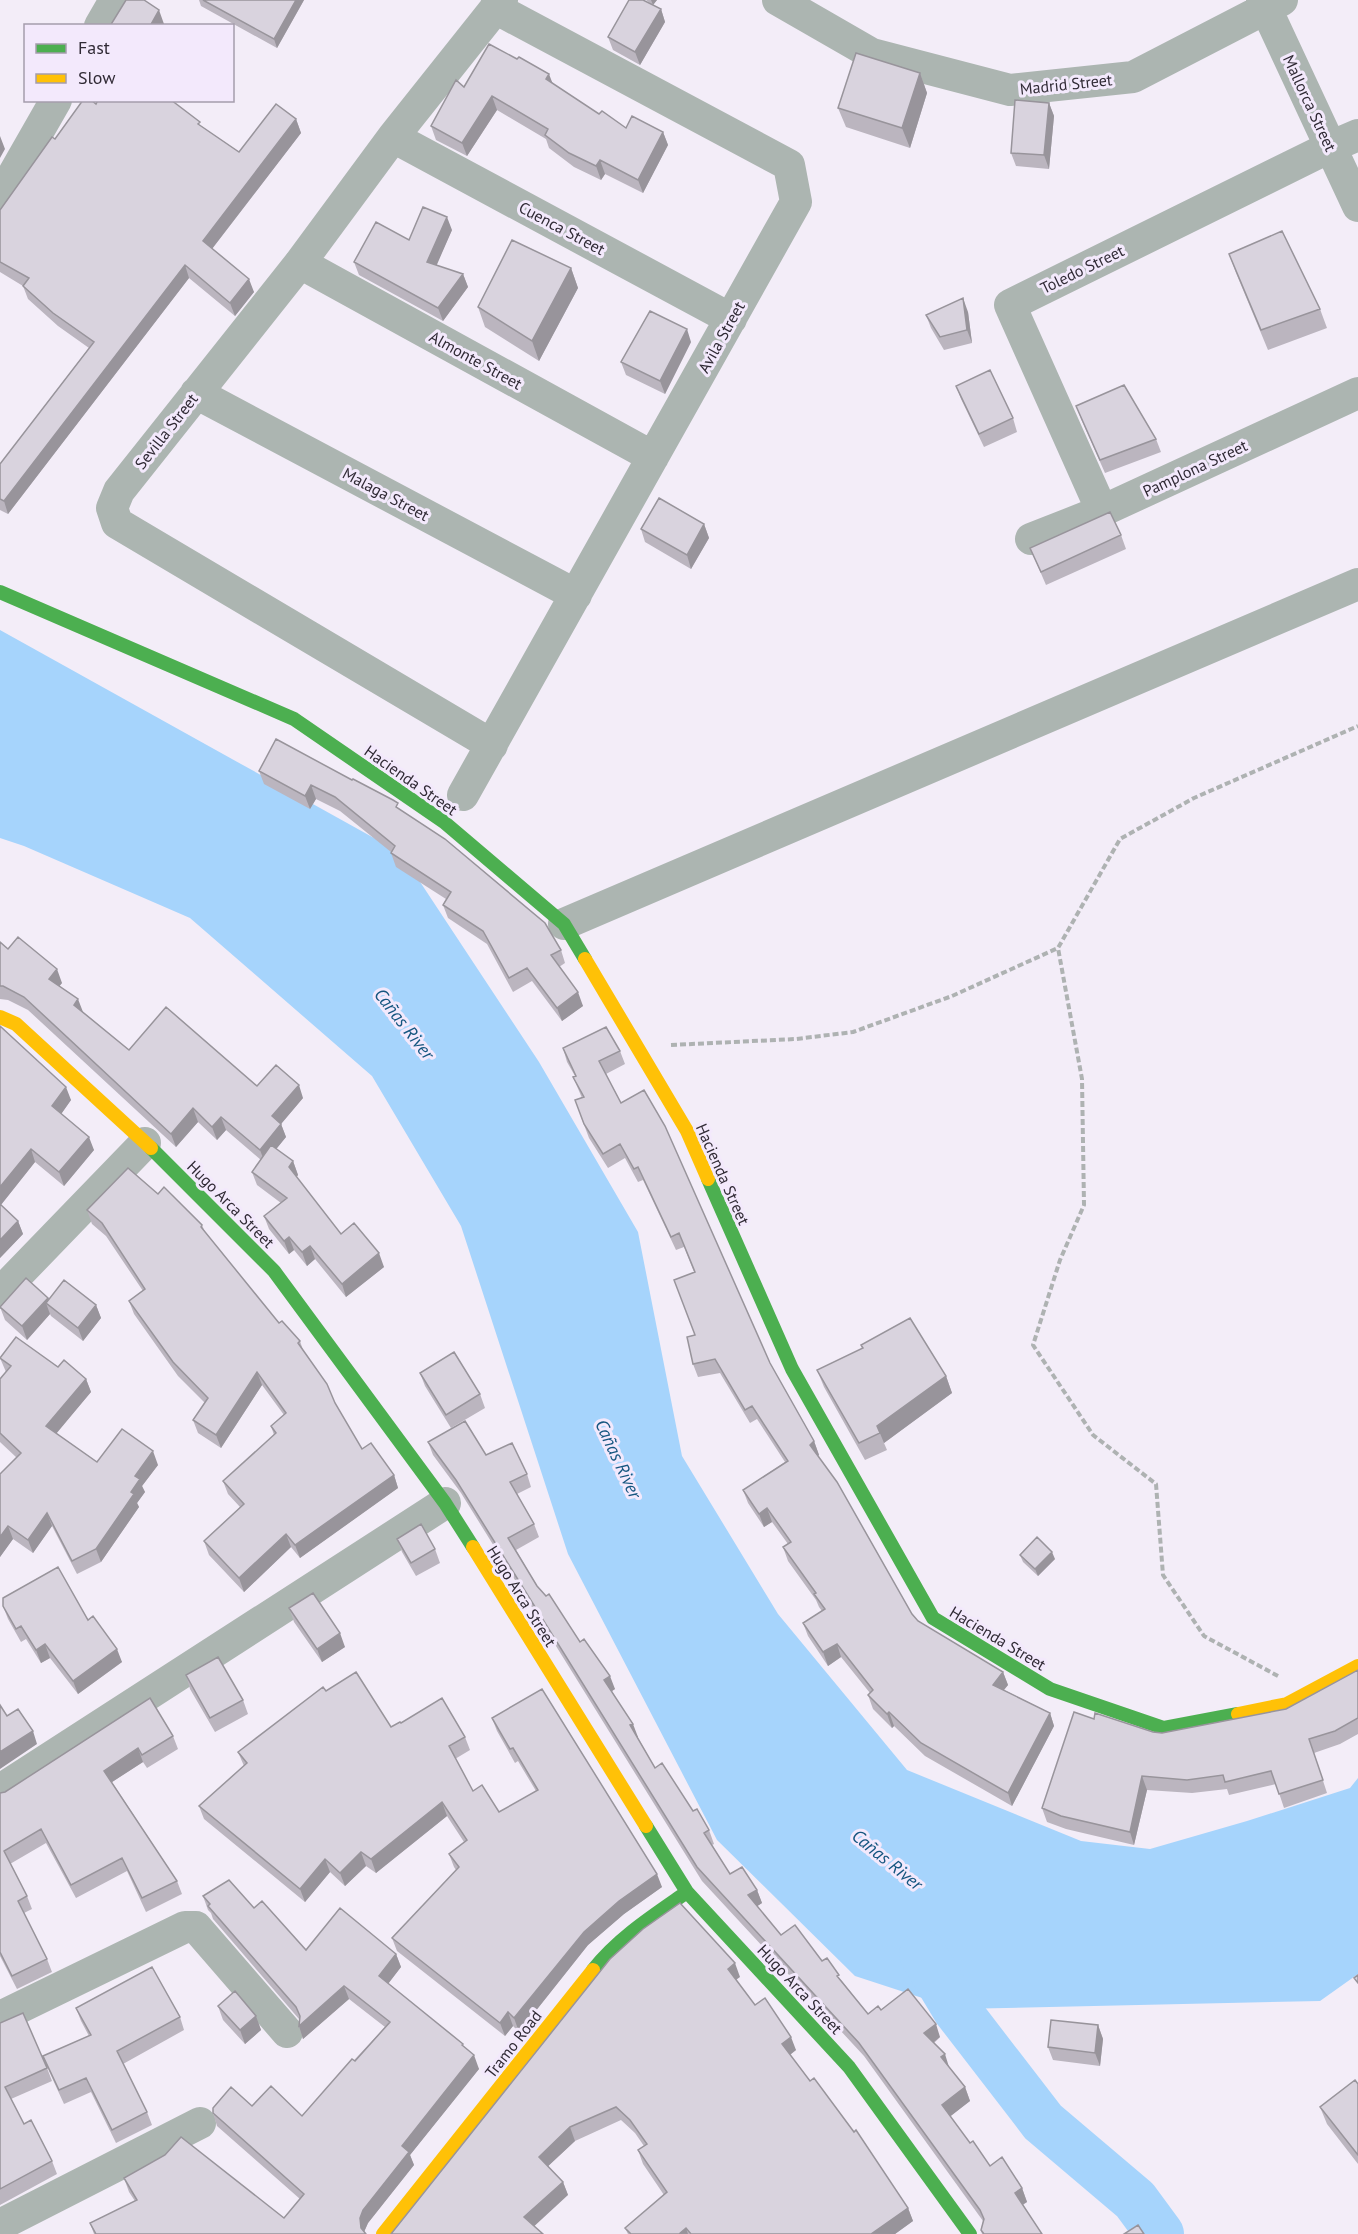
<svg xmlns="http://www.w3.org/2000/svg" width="1358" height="2234" font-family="'PT Sans',sans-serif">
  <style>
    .water { fill: #a6d4fc }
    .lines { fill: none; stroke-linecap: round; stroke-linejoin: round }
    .river { stroke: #a6d4fc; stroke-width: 48 }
    .path { stroke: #aeb2b2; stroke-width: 4; stroke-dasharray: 6 3; stroke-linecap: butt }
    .street { stroke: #acb5b1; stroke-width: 32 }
    .fast { stroke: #4caf50; stroke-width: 14 }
    .slow { stroke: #ffc107; stroke-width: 14 }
    .wall { fill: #bbb5bf }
    .shaded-wall { fill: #98949b }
    .building { fill: #d9d3de; stroke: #98949b; stroke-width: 1.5 }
    .labels { text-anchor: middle; stroke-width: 6; stroke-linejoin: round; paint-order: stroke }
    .street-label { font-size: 16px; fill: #302a35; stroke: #f3e9fc }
    .water-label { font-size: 18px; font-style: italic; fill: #155680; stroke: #f3e9fc }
  </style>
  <rect width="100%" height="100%" fill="#f3edf8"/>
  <path class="water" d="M0 630 401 853 539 1062 638 1232 682 1456 778 1614 907 1770 1081 1841 1150 1849 1247 1821 1350 1788 1358 1778V1974L1320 2001 956 2009 855 1976 717 1840 568 1554 461 1226 372 1076 190 918 24 846 0 838Z"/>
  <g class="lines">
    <path class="river" d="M923 1954 956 2009 1043 2122 1135 2200 1160 2234"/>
    <path class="path" d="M671 1045 796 1039 853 1032 952 996 1058 948
      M1278 1676 1204 1636 1163 1575 1156 1484 1093 1435 1033 1345 1060 1260 1084 1205 1082 1079 1058 948 1120 839 1194 798 1358 726"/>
    <path class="street" d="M778 0 872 54 1010 90 1133 77 1282 0
      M1262 0 1358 206
      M100 26 115 0
      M393 137 731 319
      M0 198 56 100
      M300 263 653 457
      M196 393 576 595
      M1102 511 1010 305 1330 147 1358 135
      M1031 539 1102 511 1358 393
      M492 745 117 523 112 508 119 491 300 263 393 137 502 0
      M463 795 796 202 789 165 495 8
      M564 924 1358 584
      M0 1293 145 1143
      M0 1790 445 1503
      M0 2017 185 1927H196L287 2032
      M0 2225 200 2123"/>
    <path class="fast" d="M0 592 294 719 444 822 564 924 585 959
      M151 1148 274 1271 445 1503 473 1547
      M708 1179 792 1369 933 1618 1050 1689 1164 1728 1238 1714
      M646 1826 687 1892 849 2067 970 2234
      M593 1970C618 1938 654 1915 687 1892"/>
    <path class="slow" d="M585 959 687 1131 708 1179
      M0 1017 16 1024 151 1148
      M473 1547 646 1826
      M1238 1714 1287 1704 1358 1666
      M383 2234 593 1970"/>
  </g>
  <path class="wall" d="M199 0H304L277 48 201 6Z
    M646 0H657L653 5 661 9 665 22 640 65 613 50 608 37 651 4Z
    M920 73 927 93 910 148 846 127 838 108Z
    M552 83 599 114 626 128 663 132 668 145 643 193 605 174 601 180 574 167 549 148 546 139 497 110 467 156 436 140 431 126 464 87Z
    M1049 103 1054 116 1049 169 1016 166 1011 153Z
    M96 104 201 126 239 152 296 119 301 133 212 249 254 292 235 316 189 278 8 514 0 510V464L89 348 58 326 28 299 23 286 0 272V210L55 139Z
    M452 230 436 265 463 274 468 287 443 321 359 275 354 262 409 240Z
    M1229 254 1320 309 1327 328 1268 350 1236 273Z
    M571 268 578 288 539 361 485 327 478 307Z
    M968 312 972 343 944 350 931 328 926 315Z
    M691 342 665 394 626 375 621 362Z
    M956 386 1013 418 1017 432 984 447 961 399Z
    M1076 406 1156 439 1161 452 1105 473 1081 419Z
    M704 524 709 538 691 569 645 542 641 529Z
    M1121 535 1126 549 1046 585 1030 548Z
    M259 771 401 810 561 950 565 963 559 967 583 1006 562 1021 532 981 513 992 487 944 448 918 443 905 446 899 396 867 391 853V852L340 811 316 799 310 809 264 784Z
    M0 942 8 949 62 983 59 986 83 1012 129 1050 303 1098 281 1124 286 1137 276 1149 293 1161 298 1175 296 1177 341 1234 384 1267 346 1297 315 1259 307 1266 294 1250 289 1254 269 1229 264 1216 281 1203 257 1185 252 1172 261 1160 226 1130 217 1140 198 1122 176 1147 28 1010 8 1000 0 999Z
    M0 1026 71 1100 61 1114 94 1150 64 1186 35 1162 1 1205 18 1221 23 1234 0 1258Z
    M563 1048 620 1051 625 1064 606 1074 621 1103 814 1441 819 1455H818L912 1614 918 1621 1003 1672 1008 1685 1004 1690 1050 1713 1054 1726 1012 1806 925 1756 894 1726 892 1728 873 1709 868 1695 870 1693 841 1657 828 1666 808 1636 803 1623 822 1611 819 1607 816 1600 788 1561 783 1547 788 1544 772 1522 764 1527 748 1503 743 1490 785 1462 757 1419 750 1423 720 1373 698 1377 693 1364 694 1336V1272L684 1247 676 1250 643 1180 638 1182 625 1158 608 1168 589 1138 580 1114 582 1098 573 1077 575 1076 567 1062Z
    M158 1194 202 1225 205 1232 279 1323 300 1341 303 1350 362 1449 394 1475 398 1488 300 1558 291 1547 244 1592 209 1555 204 1541 240 1507 228 1494 223 1481 274 1435 271 1426 284 1415 262 1385 221 1448 198 1433 193 1420 205 1403 178 1376 134 1314 129 1301 143 1291 106 1236 92 1224 87 1210Z
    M48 1298V1300L96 1305 101 1318 83 1341 51 1316 50 1314 27 1340 5 1320 0 1307Z
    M861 1345 946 1376 952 1393 884 1443 887 1450 865 1460 824 1387 817 1370 862 1349Z
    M0 1358 58 1367 86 1379 91 1392 56 1433 97 1462 158 1465 142 1486 145 1492 137 1503 139 1507 101 1562 77 1574 52 1526 33 1553 13 1539 0 1557V1474L17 1458 0 1442V1379L6 1372Z
    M420 1373 480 1394 485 1408 451 1428 425 1386Z
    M428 1442 486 1455 527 1474 531 1487 517 1494 534 1524 539 1537 516 1550 537 1586 615 1689 612 1691 655 1768 709 1830 714 1844 712 1845 730 1874 757 1890 762 1903 757 1906 781 1935 822 1961 842 1981 868 2014 881 2010 940 2037 934 2043 949 2068 965 2087 970 2101 950 2116 970 2143 990 2166 1022 2188 1027 2202 1023 2205 1042 2234H982L981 2230 983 2221 864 2056 702 1881 461 1493 433 1455Z
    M397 1539 435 1549 440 1563 416 1576 402 1552Z
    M1020 1555 1055 1559 1038 1576 1023 1562Z
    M3 1606 88 1620 122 1662 78 1694 50 1658 41 1663 26 1639 21 1642 8 1619Z
    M289 1608 345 1647 322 1662 294 1622Z
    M1358 1670V1734L1340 1744 1314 1753 1327 1793 1284 1808 1276 1784 1229 1795 1227 1789 1192 1793 1147 1790 1134 1845 1066 1829 1047 1822 1042 1808 1094 1719 1153 1732 1162 1733 1286 1709Z
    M186 1675 243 1700 248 1714 215 1732 190 1689Z
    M326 1691 391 1727 401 1723 465 1737 470 1750 455 1759 473 1791 499 1812 536 1791 518 1761 515 1763 497 1731 492 1718 662 1887 624 1914 588 1945 519 2032 513 2026 505 2036 397 1951 392 1938 456 1870 454 1867 449 1854 464 1842 447 1816 376 1873 366 1866 345 1886 330 1872 305 1902 204 1819 199 1806 244 1766 238 1752Z
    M173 1736 178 1749 147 1768 143 1762 112 1782 177 1881 182 1894 146 1912 127 1871 76 1898 46 1843 10 1864 27 1896 32 1909 24 1913 47 1959 52 1972 17 1989 0 1956V1793Z
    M203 1896 254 1908 306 1950 396 1954 401 1967 388 1984 464 2047 479 2069 410 2155 414 2165 368 2223 364 2232 366 2234H94L90 2223 135 2201 129 2192 124 2178 284 2218 300 2199 217 2126 213 2113 252 2106 302 2116 385 2027 349 1999 303 2039 299 2026V2019L213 1919 211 1913 208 1910Z
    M740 1977 736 1980 755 2005 796 2050 790 2055 810 2081 908 2208 913 2221 895 2234H628L625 2228 664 2195 643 2164 638 2150 644 2146 635 2133 621 2120 575 2141 548 2166 563 2182 568 2195 391 2234Z
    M218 2006 256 2016 261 2030 245 2044 223 2020Z
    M76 2008 180 2017 184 2030 123 2064 147 2112 152 2125 116 2143 91 2092 64 2104 48 2069 43 2056 89 2036 81 2021Z
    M0 2023 47 2068 52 2081 11 2099 24 2124 52 2161 57 2174 0 2205Z
    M1098 2025 1103 2039 1100 2066 1053 2060 1048 2047Z
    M1358 2084V2164L1327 2124 1320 2107Z"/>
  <path class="shaded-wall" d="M296 0H304L277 48 274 39Z
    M651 0H657L653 5Z
    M661 9 665 22 640 65 635 52Z
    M159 10 164 24 163 26H150Z
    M920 73 927 93 910 148 902 128Z
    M549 74 554 87 546 79Z
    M492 96 497 110 467 156 462 143Z
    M1049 103 1054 116 1049 169 1044 155Z
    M296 119 301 133 208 254 203 241Z
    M663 132 668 145 643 193 638 180Z
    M0 136 5 149 0 158Z
    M600 160 605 174 601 180 596 166Z
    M447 217 452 230 432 276 427 262Z
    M185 265 189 278 8 514 4 501Z
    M571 268 578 288 539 361 532 341Z
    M463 274 468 287 443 321 438 308Z
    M249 279 254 292 235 316 230 303Z
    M963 298 968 312 972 343 967 330Z
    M687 329 691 342 665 394 660 381Z
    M704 524 709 538 691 569 687 555Z
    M311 785 316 799 310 809 305 796Z
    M57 969 62 983 54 993 49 979Z
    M578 992 583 1006 562 1021 557 1008Z
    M78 999 83 1012 79 1019 74 1005Z
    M299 1085 303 1098 281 1124 286 1137 265 1163 260 1150 272 1116Z
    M66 1087 71 1100 57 1120 52 1106Z
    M193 1108 198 1122 176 1147 171 1134Z
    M221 1117 226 1130 217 1140 212 1127Z
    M89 1137 94 1150 64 1186 59 1172Z
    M31 1149 35 1162 0 1206V1187Z
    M293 1161 298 1175 294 1181 289 1167Z
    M18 1221 23 1234 0 1258V1240Z
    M289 1237 294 1250 289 1254 284 1241Z
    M310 1246 315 1259 307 1266 302 1252Z
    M379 1253 384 1267 346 1297 342 1284Z
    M48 1298 51 1306 46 1303 50 1314 27 1340 22 1326Z
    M96 1305 101 1318 83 1341 78 1328Z
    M257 1372 262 1385 221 1448 216 1435Z
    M946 1376 952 1393 884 1443 877 1426Z
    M86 1379 91 1392 51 1440 46 1426Z
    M814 1441 819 1455 815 1458 810 1445Z
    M153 1451 158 1465 142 1486 145 1492 137 1503 139 1507 101 1562 96 1549 131 1492 135 1476Z
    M394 1475 398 1488 300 1558 295 1545Z
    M767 1508 772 1522 764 1527 759 1514Z
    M47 1513 52 1526 33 1553 28 1540Z
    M8 1526 13 1539 0 1557V1537Z
    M286 1534 291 1547 244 1592 239 1578Z
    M1052 1552 1055 1559 1038 1576 1035 1569Z
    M340 1633 345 1647 322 1662 317 1649Z
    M45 1644 50 1658 41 1663 36 1650Z
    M837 1644 841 1657 828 1666 823 1652Z
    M117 1649 122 1662 78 1694 73 1681Z
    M1003 1672 1008 1685 997 1698 993 1685Z
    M610 1676 615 1689 609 1693 604 1680Z
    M889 1712 894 1726 892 1728 887 1714Z
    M1050 1713 1054 1726 1012 1806 1008 1793Z
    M633 1724 638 1737 635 1739 630 1725Z
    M33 1731 37 1744 0 1769V1752Z
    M138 1748 143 1762 109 1784 104 1771Z
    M1142 1776 1147 1790 1134 1845 1130 1832Z
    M442 1802 447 1816 376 1873 371 1859Z
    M361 1852 366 1866 345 1886 340 1873Z
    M325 1859 330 1872 305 1902 300 1889Z
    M657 1874 662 1887 624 1914 588 1945 519 2032 514 2018 584 1932 619 1901Z
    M757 1890 762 1903 753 1909 748 1895Z
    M396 1954 401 1967 384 1989 379 1976Z
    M735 1963 740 1977 733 1982 728 1969Z
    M344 1986 349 1999 303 2039 299 2026Z
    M508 2012 513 2026 505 2036 500 2023Z
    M256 2016 261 2030 245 2044 240 2030Z
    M936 2024 940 2037 929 2046 924 2033Z
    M1098 2025 1103 2039 1100 2066 1095 2053Z
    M791 2037 796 2050 787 2057 782 2044Z
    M945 2054 949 2067 941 2057Z
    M474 2055 479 2069 410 2155 414 2165 368 2223 364 2232 361 2228 360 2218 363 2210 402 2146Z
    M965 2087 970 2101 947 2119 942 2105Z
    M570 2127 575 2141 544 2170 539 2157Z
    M563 2182 568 2195 529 2231 524 2217Z
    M1022 2188 1027 2202 1020 2206 1015 2193Z
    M908 2208 913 2221 895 2234H871Z
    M686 2228 688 2234H679Z"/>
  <path class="building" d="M126 0H144L159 10 150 26H110Z
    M203 0H296L274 39Z
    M629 0H643L661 9 635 52 608 37Z
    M489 44 517 59 519 57 549 74 546 79 599 114 602 111 626 128 632 116 663 132 638 180 600 160 596 166 569 153 545 135 548 129 492 96 462 143 431 126 456 80 464 87Z
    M856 53 920 73 902 128 838 108Z
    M83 100H91L96 104 98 100H171L200 122 198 124 239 152 276 104 296 119 203 241 249 279 230 303 185 265 4 501 0 499V464L94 342 53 313 23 286 29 278 0 262V210L52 137 55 139Z
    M1015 100 1049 103 1044 155 1011 153Z
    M423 207 447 217 427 262 463 274 438 308 354 262 376 222 409 240Z
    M1282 231 1320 309 1261 330 1229 254Z
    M512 240 571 268 532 341 478 307Z
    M963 298 967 330 940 337 926 315Z
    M650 311 687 329 660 381 621 362Z
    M990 370 1013 418 979 434 956 386Z
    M1124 385 1156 439 1100 460 1076 406Z
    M659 498 704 524 687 555 641 529Z
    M1110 512 1121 535 1041 572 1030 548Z
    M276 739 352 780 353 779 393 800 398 803 396 807 445 839 545 923 561 950 551 955 578 992 557 1008 527 968 509 978 483 931 443 905 451 892 391 853 395 846 335 797 311 785 305 796 259 771Z
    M18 937 57 969 49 979 78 999 74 1005 129 1050 166 1007 257 1086 276 1065 299 1085 272 1116 281 1124 260 1150 221 1117 212 1127 193 1108 171 1134 24 997 3 986H0V942L8 949Z
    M0 1026 66 1087 52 1106 89 1137 59 1172 31 1149 0 1187Z
    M606 1027 620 1051 599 1061 621 1103 644 1090 665 1126 770 1363 814 1441 810 1445 837 1482 912 1614 918 1621 1003 1672 993 1685 1050 1713 1008 1793 921 1743 889 1712 887 1714 868 1695 873 1690 837 1644 823 1652 803 1623 825 1609 814 1594 816 1593 783 1547 791 1542 767 1508 759 1514 743 1490 788 1461 752 1406 745 1410 715 1359 693 1364 687 1337 695 1335 674 1280 695 1272 679 1233 671 1237 638 1167 634 1169 620 1144 603 1154 584 1124 575 1100 584 1097 573 1077 576 1076 563 1048Z
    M271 1145 293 1161 289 1167 341 1234 354 1223 379 1253 342 1284 310 1246 302 1252 289 1237 284 1241 264 1216 287 1198 252 1172Z
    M128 1168 158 1194 164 1187 202 1225 201 1227 279 1323 282 1321 300 1341 298 1343 327 1384 335 1403 362 1449 371 1443 394 1475 295 1545 286 1534 239 1578 204 1541 244 1504 223 1481 276 1433 271 1426 286 1413 257 1372 216 1435 193 1420 208 1398 173 1362 129 1301 145 1289 102 1223 87 1210Z
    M0 1204 18 1221 0 1240Z
    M26 1278 48 1298 22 1326 0 1307Z
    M64 1280 96 1305 78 1328 46 1303Z
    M910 1318 946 1376 877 1426 880 1433 859 1443 817 1370 863 1348 861 1345Z
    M16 1337 58 1367 64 1360 86 1379 46 1426 97 1462 122 1429 153 1451 135 1476 140 1479 131 1492 134 1494 96 1549 72 1561 47 1513 28 1540 8 1526 0 1537V1474L21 1453 0 1433V1379L11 1366 0 1358Z
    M454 1352 480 1394 446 1415 420 1373Z
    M465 1421 486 1455 512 1443 527 1474 510 1482 534 1524 508 1538 537 1586 546 1596 549 1594 580 1642 584 1639 610 1676 604 1680 633 1724 630 1725 655 1768 662 1763 693 1811 697 1809 709 1830 704 1833 730 1874 742 1867 757 1890 748 1895 781 1935 795 1925 822 1961 827 1958 839 1975 837 1976 868 2014 878 2006 881 2010 908 1989 936 2024 924 2033 945 2054 941 2057 965 2087 942 2105 970 2143 973 2141 990 2166 1002 2157 1022 2188 1015 2193 1042 2234H984L981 2230 984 2219 980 2210 859 2043 697 1867 456 1480 428 1442Z
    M421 1524 435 1549 411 1563 397 1539Z
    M1037 1537 1052 1552 1035 1569 1020 1555Z
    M58 1567 88 1620 93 1616 117 1649 73 1681 45 1644 36 1650 21 1626 16 1629 3 1606V1598Z
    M313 1593 340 1633 317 1649 289 1608Z
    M218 1657 243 1700 210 1718 186 1675Z
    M1358 1670V1718L1335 1731 1309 1739 1323 1780 1279 1794 1271 1771 1225 1782 1223 1775 1187 1780 1142 1776 1130 1832 1061 1816 1042 1808 1074 1712 1094 1719 1095 1713 1153 1732 1162 1733 1286 1709Z
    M356 1672 391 1727 400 1722 401 1723 442 1698 465 1737 449 1746 473 1791 482 1785 499 1812 538 1790 513 1748 510 1749 492 1718 542 1689 657 1874 619 1901 584 1932 514 2018 508 2012 500 2023 392 1938 459 1867 449 1854 467 1840 442 1802 371 1859 361 1852 340 1873 325 1859 300 1889 199 1806 247 1763 238 1752 323 1687 326 1691Z
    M150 1698 173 1736 142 1755 138 1748 104 1771 177 1881 142 1898 122 1858 71 1885 41 1829 4 1851 27 1896 18 1901 47 1959 12 1976 0 1952V1793L5 1792Z
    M0 1705 7 1716 18 1709 33 1731 0 1752Z
    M229 1880 254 1908 262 1901 306 1950 340 1908 396 1954 379 1976 463 2044 462 2045 474 2055 402 2146 409 2152 363 2210 360 2218 361 2228 366 2234H96L90 2223 137 2200 124 2178 165 2155 181 2137 284 2218 304 2194 213 2113V2108L231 2087 252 2106 271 2086 302 2116 352 2059 355 2061 390 2022 344 1986 299 2026 300 2016 296 2007 208 1906 210 1904 203 1896Z
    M680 1903 735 1963 728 1969 755 2005 765 1998 791 2037 782 2044 810 2081 814 2078 854 2132 856 2130 908 2208 871 2234H691L686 2228 679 2234H631L625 2228 667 2192 638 2150 647 2144 630 2120 616 2107 570 2127 539 2157 563 2182 524 2217 543 2234H391L610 1959 643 1929Z
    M152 1967 180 2017 117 2051 147 2112 112 2130 86 2078 59 2090 43 2056 91 2035 76 2008Z
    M1358 1975V1983L1354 1978Z
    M235 1991 256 2016 240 2030 218 2006Z
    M23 2013 47 2068 5 2087 24 2124 31 2120 52 2161 0 2189V2023Z
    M1051 2020 1098 2025 1095 2053 1048 2047Z
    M1355 2080 1358 2084V2155L1320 2107Z
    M1138 2225 1144 2234H1124Z"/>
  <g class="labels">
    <g class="street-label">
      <text transform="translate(1066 84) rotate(-6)" y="6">Madrid Street</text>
      <text transform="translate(1310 103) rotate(65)" y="6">Mallorca Street</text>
      <text transform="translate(562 228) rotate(28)" y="6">Cuenca Street</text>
      <text transform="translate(1082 269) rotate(-26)" y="6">Toledo Street</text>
      <text transform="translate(721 337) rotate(-61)" y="6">Avila Street</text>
      <text transform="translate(476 360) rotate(29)" y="6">Almonte Street</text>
      <text transform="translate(166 431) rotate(-52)" y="6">Sevilla Street</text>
      <text transform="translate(1195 468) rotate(-25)" y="6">Pamplona Street</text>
      <text transform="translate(386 494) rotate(28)" y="6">Malaga Street</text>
      <text transform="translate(411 780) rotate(35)" y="6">Hacienda Street</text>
      <text transform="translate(723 1174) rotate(66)" y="6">Hacienda Street</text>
      <text transform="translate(231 1204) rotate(45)" y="6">Hugo Arca Street</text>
      <text transform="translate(522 1596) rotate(58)" y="6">Hugo Arca Street</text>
      <text transform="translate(998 1638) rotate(31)" y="6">Hacienda Street</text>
      <text transform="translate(800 1989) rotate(47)" y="6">Hugo Arca Street</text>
      <text transform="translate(513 2044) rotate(-52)" y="6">Tramo Road</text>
    </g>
    <g class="water-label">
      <text transform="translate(404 1024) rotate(52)" y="6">Cañas River</text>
      <text transform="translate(618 1459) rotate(65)" y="6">Cañas River</text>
      <text transform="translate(887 1860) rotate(39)" y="6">Cañas River</text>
    </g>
  </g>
  <rect x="24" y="24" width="210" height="78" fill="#f3e9fc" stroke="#a59dac" stroke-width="1.5"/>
  <rect x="36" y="44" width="30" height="9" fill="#4caf50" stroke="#a59dac" stroke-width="1.5"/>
  <text x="78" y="54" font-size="18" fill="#302a35">Fast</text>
  <rect x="36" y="74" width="30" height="9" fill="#ffc107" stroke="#a59dac" stroke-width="1.5"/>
  <text x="78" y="84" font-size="18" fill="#302a35">Slow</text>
</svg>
